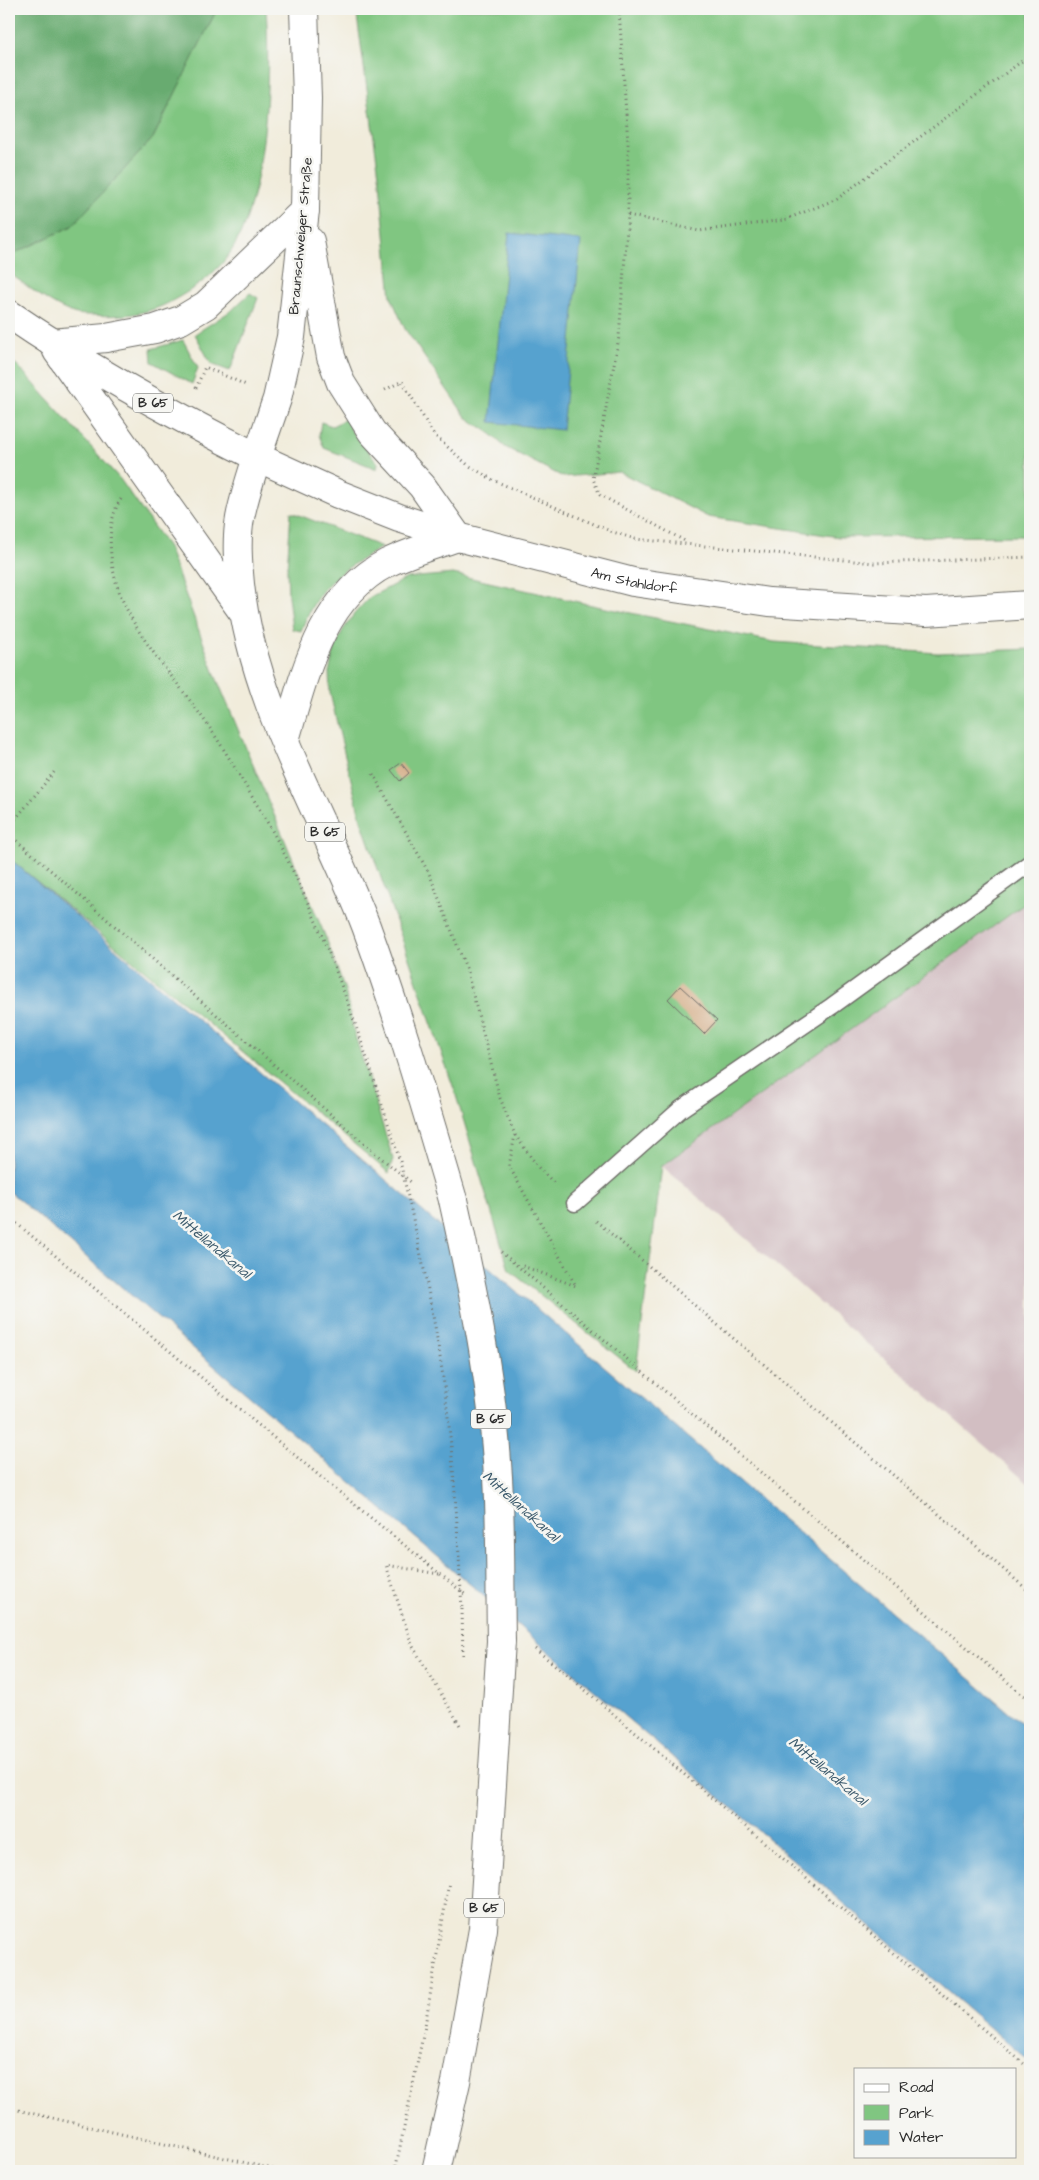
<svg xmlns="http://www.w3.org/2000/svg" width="1039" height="2180" font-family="'Architects Daughter',sans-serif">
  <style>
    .industrial { fill: #d2bec2 }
    .green { fill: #80c681; stroke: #567856 }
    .forest { fill: #68ab6f; stroke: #4a6b4d }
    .water { fill: #57a2cf; stroke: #41667d }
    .building { fill: #d7b290 }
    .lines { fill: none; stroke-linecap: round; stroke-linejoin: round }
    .lane-casing { stroke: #706f69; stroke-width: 19 }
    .secondary-casing { stroke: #706f69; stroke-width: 30 }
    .primary-casing { stroke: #706f69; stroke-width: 30 }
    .path { stroke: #706f69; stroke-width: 3; stroke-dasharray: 1 4; stroke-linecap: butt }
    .lane { stroke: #fff; stroke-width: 16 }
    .secondary { stroke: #fff; stroke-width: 28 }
    .primary { stroke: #fff; stroke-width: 28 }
    .primary-bridge-casing { stroke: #706f69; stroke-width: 30; stroke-linecap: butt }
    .path-bridge { stroke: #706f69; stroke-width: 3; stroke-dasharray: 1 4; stroke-linecap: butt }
    .primary-bridge { stroke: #fff; stroke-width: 28 }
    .labels { text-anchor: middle; stroke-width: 5; stroke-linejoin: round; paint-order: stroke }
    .shield { fill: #f6f6f2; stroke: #686867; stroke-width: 1 }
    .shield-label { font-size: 12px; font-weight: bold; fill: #2b2b2b }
    .street-label { font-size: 14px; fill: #2b2b2b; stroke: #f6f6f2 }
    .water-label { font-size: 15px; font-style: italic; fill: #3d5b6d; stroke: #f6f6f2 }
  </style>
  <rect width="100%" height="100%" fill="#f6f6f2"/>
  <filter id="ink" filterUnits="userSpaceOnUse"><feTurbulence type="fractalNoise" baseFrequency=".02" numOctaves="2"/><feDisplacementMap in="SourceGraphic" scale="10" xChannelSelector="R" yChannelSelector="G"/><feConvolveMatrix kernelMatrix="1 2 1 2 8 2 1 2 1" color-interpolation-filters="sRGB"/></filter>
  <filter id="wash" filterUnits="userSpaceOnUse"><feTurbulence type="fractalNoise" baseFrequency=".0096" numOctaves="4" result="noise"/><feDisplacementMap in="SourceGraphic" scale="20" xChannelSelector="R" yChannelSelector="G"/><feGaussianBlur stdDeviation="1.12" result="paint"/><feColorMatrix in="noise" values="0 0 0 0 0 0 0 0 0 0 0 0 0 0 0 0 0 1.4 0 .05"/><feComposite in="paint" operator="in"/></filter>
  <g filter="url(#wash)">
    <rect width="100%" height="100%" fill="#f1ecdb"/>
    <path class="industrial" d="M1030 900V1485L662 1166Z"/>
    <path class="green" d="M215 9H266C271 73 267 203 228 256 213 276 194 289 172 301 147 315 120 317 92 315 86 315 79 315 73 313 50 305 29 287 9 273V256L72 226 153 138 215 13Z
      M356 9H1030V536L839 537 708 517 620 472 563 477 505 447 491 434 466 417 405 329 391 297 380 182Z
      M250 293 258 298 230 371 211 364 195 334 232 310Z
      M183 340 198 368 192 384 152 362 151 349Z
      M9 359 18 366 120 479 168 547 216 677 326 938 345 990 354 1032 393 1159 389 1173 9 858Z
      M346 419 351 430 378 463 377 469 324 448 319 435 321 422 332 426Z
      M291 512 382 547C339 573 320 581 301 631L292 629 288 596 287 569Z
      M453 574 601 607 774 642 938 653 1030 649V900L662 1166 636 1371 509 1270 454 1089 361 820 337 723 330 693 329 672 335 648 343 630 354 614 370 597 407 578Z"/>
    <path class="forest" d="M9 9H215V13L153 138 72 226 9 256Z"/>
    <path class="water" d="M509 233 581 241 562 430 490 422Z
      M9 858 1030 1730V2062L9 1191Z"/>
    <g id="blocks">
      <path class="building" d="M401 763 409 773 400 781 391 770Z
        M680 986 717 1020 704 1034 668 999Z"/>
    </g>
  </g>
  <g filter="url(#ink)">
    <use href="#blocks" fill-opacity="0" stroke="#706f69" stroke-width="1"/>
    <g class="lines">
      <defs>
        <path id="lane" d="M575 1203 681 1109 832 1006 1030 863"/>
        <g id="secondary">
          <path id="s1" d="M304 9 307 98 305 210 291 337 277 399 257 457 338 494 399 518 458 537 633 582 769 602 926 612 1030 605"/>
          <path d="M310 241 331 357 341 383 372 432 422 486 458 537"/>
          <path d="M52 343 106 338 155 329 181 320 206 305 305 210"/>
          <path d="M285 740C304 676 321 597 387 563 409 552 434 545 458 537"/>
        </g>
        <path id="primary" d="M9 314C88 368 171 414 257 457 251 477 244 497 240 518 236 540 238 563 240 584 253 706 323 814 366 926 399 1016 426 1108 453 1200
          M57 351 242 611
          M436 2171 456 2082 483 1929 501 1641"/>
      </defs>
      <use href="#lane" class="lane-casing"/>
      <use href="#secondary" class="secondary-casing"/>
      <use href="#primary" class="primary-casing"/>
      <path class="path" d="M619 9 628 143V215L619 337 593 479 600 495 685 541
        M628 215 699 231 784 220 837 199 1030 55
        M196 388 205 367 246 385
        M385 390 402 381 434 435 468 465 493 480 610 531 635 539 874 563 1030 557
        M121 499C104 524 110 568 120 594 138 640 174 677 202 717 224 747 242 781 262 813 325 921 362 1042 400 1161
        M373 774 429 873 466 968 500 1098 515 1135 539 1168 554 1183
        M9 827 55 771
        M9 834 381 1158 411 1182
        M515 1135 509 1166 576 1286 520 1265
        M9 1217 322 1478 467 1596
        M596 1221 1030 1592
        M501 1252 1030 1701
        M439 1574 386 1565 412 1645 461 1727
        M462 1609 463 1659
        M535 1649 570 1677 1030 2069
        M9 2108 281 2171
        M395 2171 425 2026 449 1882"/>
      <use href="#lane" class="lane"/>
      <use href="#secondary" class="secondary"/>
      <use href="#primary" class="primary"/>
      <defs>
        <path id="primary-bridge" d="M453 1200C473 1289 493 1385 498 1477 501 1532 500 1586 501 1641"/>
      </defs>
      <use href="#primary-bridge" class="primary-bridge-casing"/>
      <path class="path-bridge" d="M400 1161C414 1224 429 1287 439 1351 453 1436 457 1523 462 1609"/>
      <use href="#primary-bridge" class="primary-bridge"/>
    </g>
  </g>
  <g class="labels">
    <g class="shield">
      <rect x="133" y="393.5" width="40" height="19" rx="4"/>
      <rect x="305" y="822.5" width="40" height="19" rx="4"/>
      <rect x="471" y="1409.5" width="40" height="19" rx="4"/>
      <rect x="464" y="1898.5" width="40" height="19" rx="4"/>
    </g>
    <g class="shield-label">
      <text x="153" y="407">B 65</text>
      <text x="325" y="836">B 65</text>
      <text x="491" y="1423">B 65</text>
      <text x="484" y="1912">B 65</text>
    </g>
    <g class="street-label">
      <text transform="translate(300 236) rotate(-85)" y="5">Braunschweiger Straße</text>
      <text dy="5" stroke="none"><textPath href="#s1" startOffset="852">Am Stahldorf</textPath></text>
    </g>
    <g class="water-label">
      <text transform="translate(212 1244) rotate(40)" y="5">Mittellandkanal</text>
      <text transform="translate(521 1506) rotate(42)" y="5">Mittellandkanal</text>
      <text transform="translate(828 1771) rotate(40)" y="5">Mittellandkanal</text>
    </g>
  </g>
  <rect width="1039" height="2180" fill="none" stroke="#f6f6f2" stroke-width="30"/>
  <rect x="854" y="2068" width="162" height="90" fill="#f6f6f2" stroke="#a5a5a2"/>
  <rect x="864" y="2084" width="25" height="8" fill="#ffffff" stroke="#a5a5a2"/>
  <text x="899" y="2092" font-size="15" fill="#2b2b2b">Road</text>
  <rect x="864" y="2105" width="25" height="15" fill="#80c681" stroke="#a5a5a2"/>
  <text x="899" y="2118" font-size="15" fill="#2b2b2b">Park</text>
  <rect x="864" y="2130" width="25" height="15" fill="#57a2cf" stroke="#a5a5a2"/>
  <text x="899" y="2142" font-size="15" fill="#2b2b2b">Water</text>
</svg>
